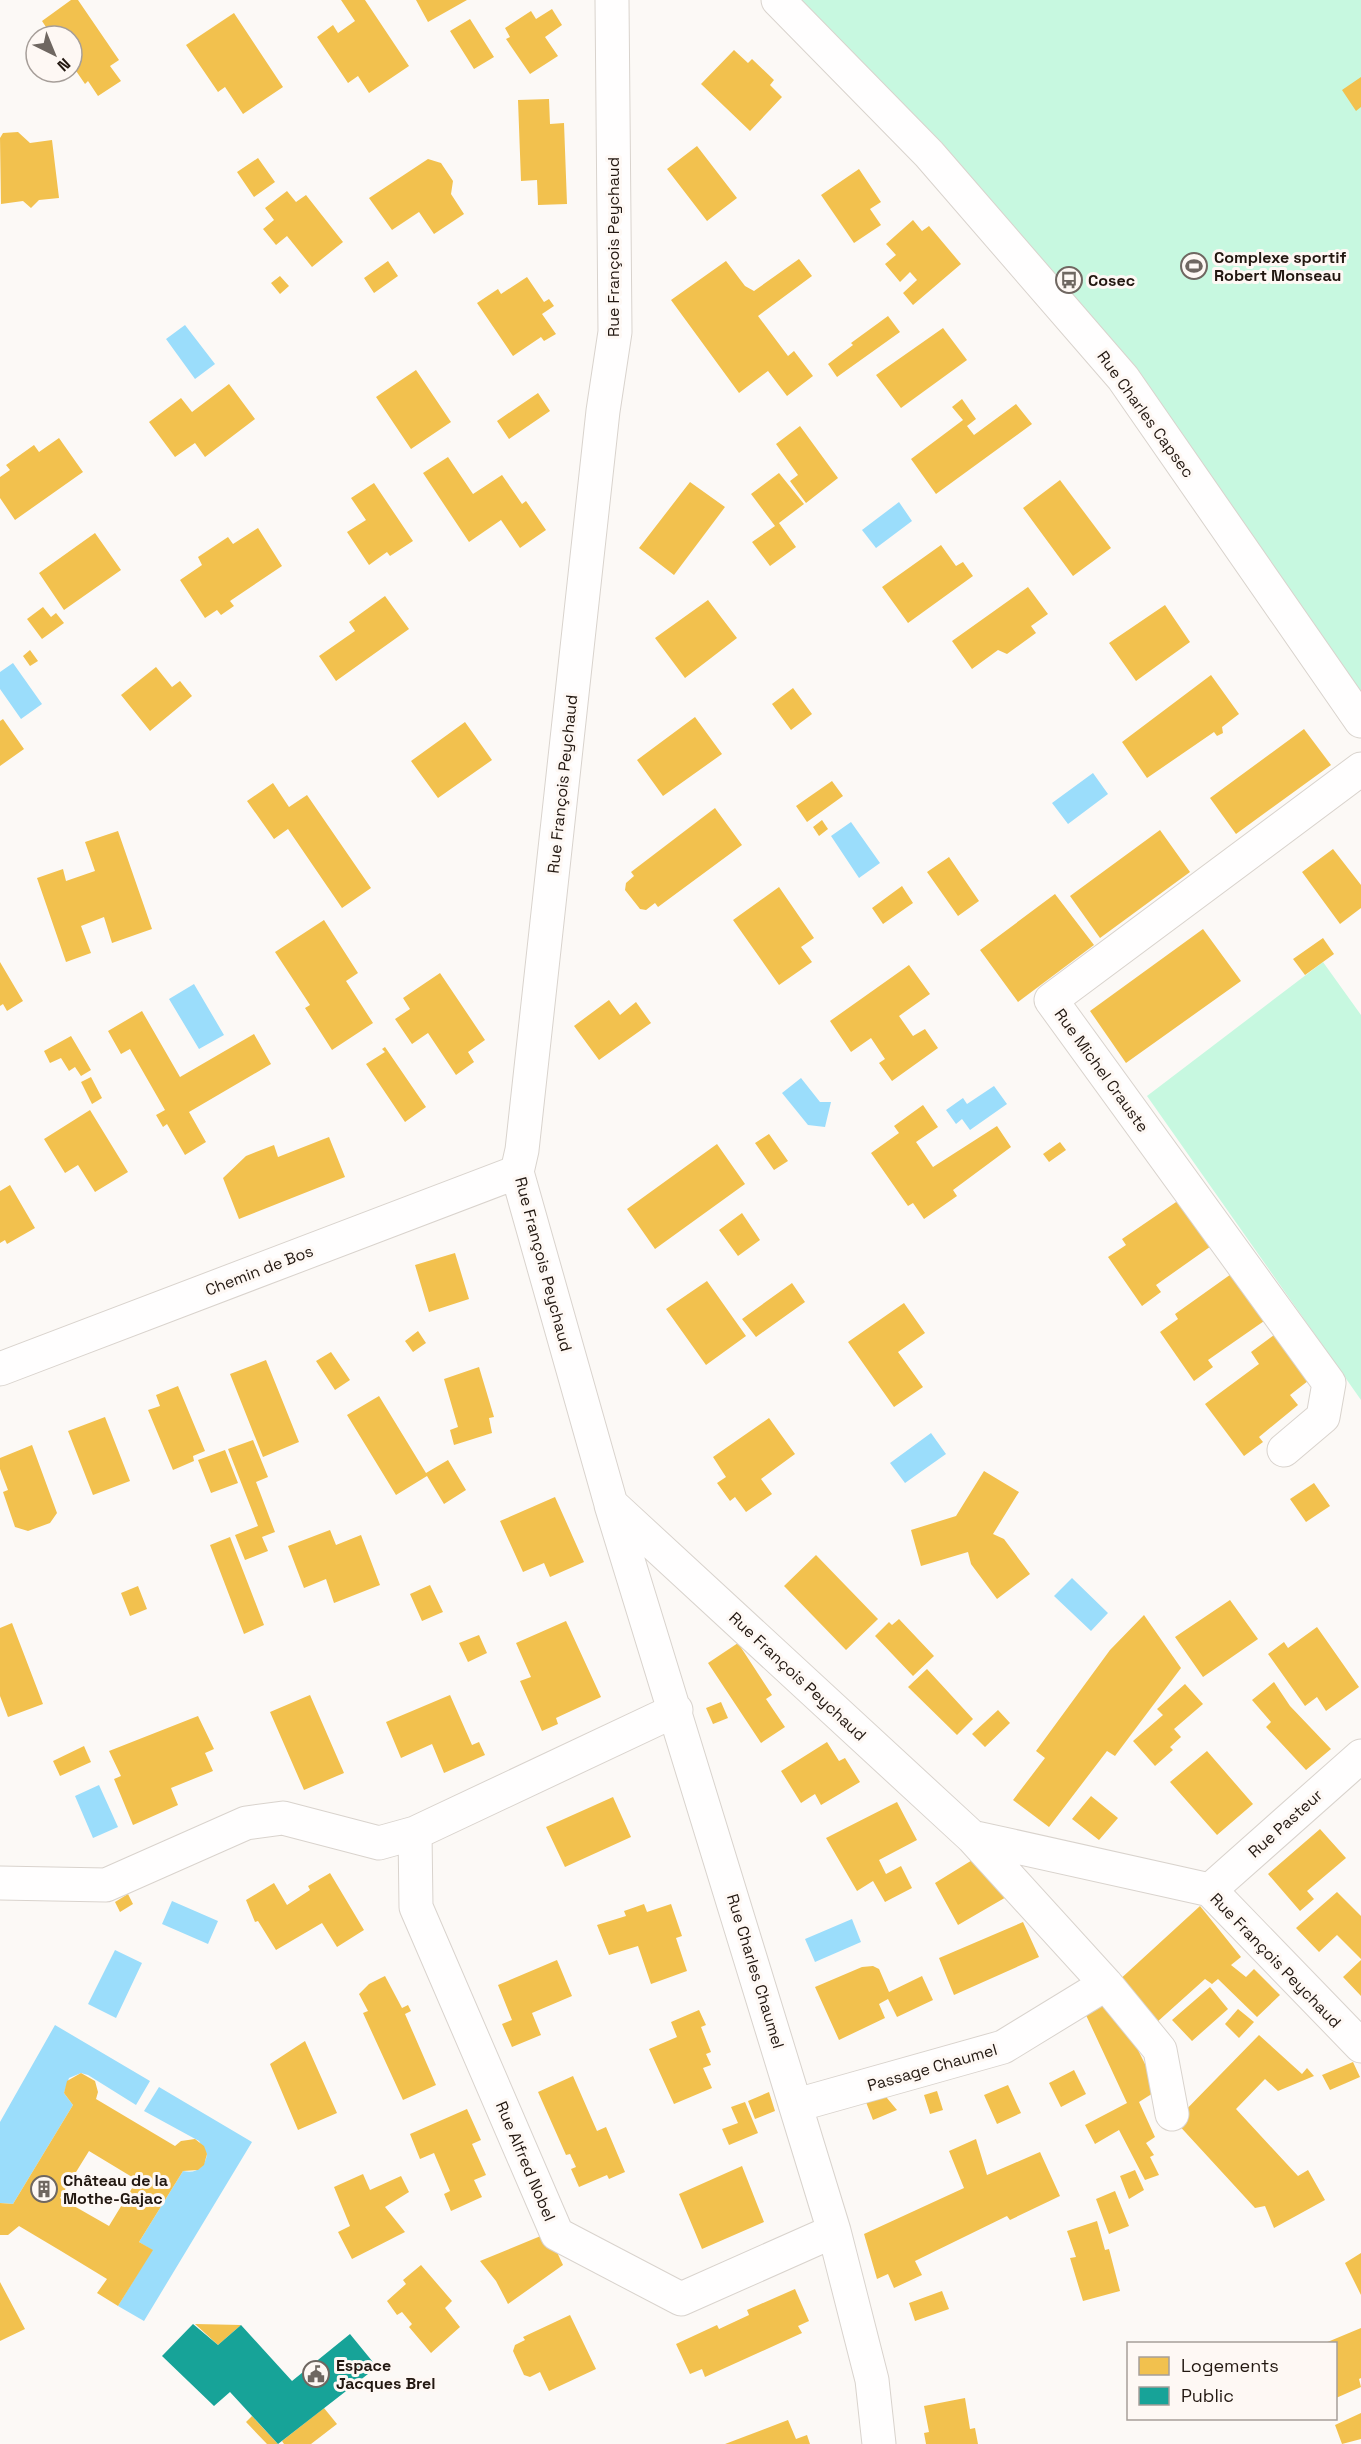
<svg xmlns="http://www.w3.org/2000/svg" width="1361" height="2444" font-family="'Space Grotesk',sans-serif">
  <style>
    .green { fill: #c7f8e0 }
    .water { fill: #9bddfb }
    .homes { fill: #f2c14e; fill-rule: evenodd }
    .public { fill: #17a398 }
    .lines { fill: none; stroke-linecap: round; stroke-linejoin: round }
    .minor-casing { stroke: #d9d3cd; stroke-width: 35 }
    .minor { stroke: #fffefe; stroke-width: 33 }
    .labels { text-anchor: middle; stroke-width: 6; stroke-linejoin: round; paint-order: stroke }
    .street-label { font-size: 16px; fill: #231811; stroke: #fef8f4 }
    .poi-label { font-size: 16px; font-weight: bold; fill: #231811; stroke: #fef8f4; text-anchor: start }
  </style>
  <rect width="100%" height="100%" fill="#fcf9f6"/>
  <path class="green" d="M778 0H1361V721L1123 378Z
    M1323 962 1361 1015V1400L1147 1096Z"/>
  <path class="water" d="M185 325 215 364 195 379 166 339Z
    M899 502 912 521 876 548 862 530Z
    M13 663 42 704 21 719 0 689V672Z
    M1093 773 1108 794 1068 824 1052 803Z
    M851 822 880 863 859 878 831 836Z
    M194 984 224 1035 199 1049 169 999Z
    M801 1078 820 1102H831L825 1127 808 1125 782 1093Z
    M994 1086 1007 1104 970 1130 962 1119 956 1124 946 1110 963 1098 967 1104Z
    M931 1433 946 1454 905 1483 890 1463Z
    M1072 1578 1108 1613 1091 1631 1054 1596Z
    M99 1785 118 1827 93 1838 75 1796Z
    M172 1901 218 1921 208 1944 162 1924Z
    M852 1919 861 1942 815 1962 805 1939Z
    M115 1950 142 1963 116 2018 88 2004Z
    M55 2025 150 2081 136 2105 88 2075 81 2073 69 2078 64 2093 73 2105 13 2204 0 2203V2122Z
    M159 2087 252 2142 144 2321 118 2306 152 2250 139 2242 183 2171C197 2174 205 2167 207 2154L199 2141 144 2111Z"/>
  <path class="homes" d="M71 0H78L119 60 110 66 121 81 98 96 88 81 85 84 72 65V36H52L42 21Z
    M341 0H365L409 66 369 93 358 76 348 83 317 37 333 25 338 33 355 21Z
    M416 0H467L428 22Z
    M552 9 562 25 545 37 558 56 530 74 506 39 510 37 505 28 531 11 536 19Z
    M234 13 283 87 243 114 225 87 218 92 186 45Z
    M470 19 494 57 474 69 450 31Z
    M734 50 748 63 752 59 774 80 770 85 782 97 750 131 701 84Z
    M1361 77V107L1356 111 1342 90Z
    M549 99 550 124 564 123 567 204 538 205 537 180 521 181 518 100Z
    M18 132 30 143 52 140 59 198 39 200 31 208 23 201 1 204 0 138 3 133Z
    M697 146 737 198 707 221 667 169Z
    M258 158 275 182 254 197 237 172Z
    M428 159 441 163 453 181 451 194 464 214 434 234 419 212 392 230 369 198Z
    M859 169 881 202 870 209 881 225 854 243 821 195Z
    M287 191 296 202 306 195 343 242 312 267 287 236 276 245 263 229 274 220 265 208Z
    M913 220 922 231 929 226 961 264 913 305 903 293 917 280 910 272 900 282 885 264 896 255 886 244Z
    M799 259 812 276 758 316 788 356 794 351 813 376 787 396 768 371 739 393 671 300 726 261 745 286 754 291Z
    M388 261 398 276 374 293 364 278Z
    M280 276 289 286 280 294 271 283Z
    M527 277 544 302 549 299 554 306 542 314 556 334 544 341 541 337 513 356 477 303 498 289 501 294Z
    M888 316 900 332 837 377 828 364 853 345 851 343Z
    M943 328 967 360 901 408 876 375Z
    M416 370 451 422 411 449 376 397Z
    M229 384 255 419 205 457 195 443 175 457 149 422 181 398 192 412Z
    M538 393 550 411 509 439 497 421Z
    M962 399 976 419 967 426 974 435 1016 404 1032 424 936 494 911 459 963 420 952 407Z
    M800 426 838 478 806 503 790 481 798 475 776 444Z
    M59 438 83 472 15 520 0 498V477L10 470 6 465 34 445 39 452Z
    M448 457 473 494 502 475 522 504 526 501 546 530 520 548 501 520 469 542 423 473Z
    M779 473 804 504 779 523 796 547 770 566 752 542 775 526 751 494Z
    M1060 480 1111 548 1073 576 1023 508Z
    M690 482 725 507 674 575 639 548Z
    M374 483 413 541 390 556 387 552 369 565 347 532 366 520 351 498Z
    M258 528 282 566 230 601 234 606 221 615 217 610 205 618 180 580 202 565 198 557 228 537 233 544Z
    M95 533 121 570 64 610 39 573Z
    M941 545 956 566 963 562 973 576 908 623 882 587Z
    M1028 587 1048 614 1031 626 1036 633 1007 654 998 650 972 669 952 641Z
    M385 596 409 629 336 681 319 656 355 631 349 622Z
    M708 600 737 638 685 678 655 638Z
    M1165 605 1190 642 1136 681 1109 643Z
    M43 607 51 617 56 613 64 623 42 639 27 619Z
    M30 650 38 661 30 666 23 656Z
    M156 667 172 687 180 681 192 696 150 731 121 695Z
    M1211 675 1239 714 1222 727 1223 733 1217 736 1214 732 1147 778 1122 742Z
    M793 688 812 714 791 730 772 704Z
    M695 717 722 754 663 796 637 760Z
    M3 719 24 749 0 766V721Z
    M465 722 492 760 438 798 411 761Z
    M1304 729 1331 765 1236 834 1210 798Z
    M832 781 843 796 807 822 796 806Z
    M273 783 289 807 307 795 371 888 342 908 288 829 274 839 247 801Z
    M715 808 742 845 658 907 655 903 646 910 640 909 625 890 626 883 634 876 631 872Z
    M822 820 828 829 819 836 813 827Z
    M1160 830 1190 872 1100 938 1070 896Z
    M118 831 152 929 112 943 104 917 81 926 91 953 66 962 37 878 63 869 66 881 95 871 85 842Z
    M1333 849 1361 885V908L1340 924 1302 872Z
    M949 857 979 901 958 916 927 872Z
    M902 886 913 903 883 924 872 908Z
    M779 887 814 938 801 947 812 962 779 985 733 920Z
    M1055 894 1094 945 1018 1002 980 950Z
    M324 920 358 973 346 981 373 1023 332 1050 305 1008 310 1005 275 952Z
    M1203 929 1241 981 1126 1063 1090 1011Z
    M1323 938 1334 954 1305 975 1293 959Z
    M0 962 23 1001 7 1011 3 1004 0 1006Z
    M909 965 930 994 899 1016 913 1036 925 1029 938 1048 892 1081 879 1063 885 1059 871 1038 851 1052 830 1021Z
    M440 973 485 1040 468 1052 474 1062 456 1075 428 1033 412 1044 395 1019 410 1009 403 998Z
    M609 1000 620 1015 636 1002 651 1023 599 1060 574 1026Z
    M142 1011 180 1077 254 1034 271 1064 189 1112 206 1142 185 1155 167 1124 163 1127 156 1115 165 1110 130 1049 121 1054 108 1031Z
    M71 1036 91 1070 81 1076 75 1067 69 1071 61 1058 50 1063 44 1051Z
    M385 1047 426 1107 405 1122 366 1064 385 1052 382 1049Z
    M91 1077 102 1098 92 1104 81 1082Z
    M923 1105 938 1127 916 1142 933 1167 997 1126 1011 1147 953 1190 957 1196 924 1219 913 1203 908 1206 871 1153 899 1133 894 1126Z
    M90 1110 128 1172 95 1192 78 1165 65 1173 44 1139Z
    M769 1134 788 1161 774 1170 755 1143Z
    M329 1137 345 1177 239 1219 223 1178 246 1156 274 1145 278 1157Z
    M1060 1142 1066 1150 1049 1162 1043 1154Z
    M717 1144 745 1184 655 1249 627 1209Z
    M10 1185 35 1228 7 1244 5 1240 0 1243V1191Z
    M1182 1198 1214 1244 1156 1285 1161 1292 1142 1306 1108 1257 1126 1245 1122 1239Z
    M742 1213 760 1240 738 1256 719 1230Z
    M455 1253 469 1299 429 1312 415 1265Z
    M1234 1272 1267 1319 1208 1360 1213 1367 1194 1381 1160 1332 1178 1319 1175 1314Z
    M707 1281 746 1336 706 1365 666 1309Z
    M792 1283 805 1302 756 1337 742 1319Z
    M904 1303 925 1333 898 1352 923 1387 894 1407 848 1342Z
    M418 1331 426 1343 413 1352 405 1341Z
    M1274 1335 1308 1381 1290 1395 1298 1405 1259 1437 1263 1442 1244 1456 1205 1404 1259 1364 1251 1352Z
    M331 1352 350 1380 335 1390 316 1361Z
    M266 1360 299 1442 263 1457 230 1374Z
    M479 1367 494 1417 489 1418 492 1433 454 1445 450 1430 458 1427 444 1379Z
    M178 1386 205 1451 193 1456 194 1461 173 1470 148 1410 160 1406 156 1395Z
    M379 1396 426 1473 448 1460 466 1490 444 1504 427 1476 396 1495 347 1415Z
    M105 1417 130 1481 93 1495 68 1431Z
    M769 1418 795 1454 761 1479 772 1494 746 1512 735 1497 730 1501 717 1483 726 1477 713 1457Z
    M253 1440 268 1477 256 1482 275 1532 262 1537 268 1551 245 1560 235 1535 258 1526 228 1449Z
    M32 1445 57 1513 50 1523 28 1531 15 1527 3 1492 8 1490 0 1469V1458Z
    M225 1450 238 1483 211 1493 198 1460Z
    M984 1471 1019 1492 993 1534 1004 1539 1030 1574 997 1599 971 1564 968 1552 921 1566 911 1530 956 1516Z
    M1314 1483 1330 1506 1306 1522 1290 1499Z
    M555 1497 584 1562 550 1577 544 1563 523 1572 500 1521Z
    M330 1530 336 1545 361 1535 380 1585 334 1603 326 1579 304 1588 288 1546Z
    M230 1537 264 1625 244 1634 210 1545Z
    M816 1555 878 1619 846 1650 784 1586Z
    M430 1585 443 1612 422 1621 410 1594Z
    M138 1586 147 1609 130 1616 121 1593Z
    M1230 1600 1258 1639 1203 1677 1175 1637Z
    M1144 1615 1181 1668 1115 1756 1107 1751 1049 1827 1013 1800 1045 1758 1036 1751 1110 1650Z
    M899 1619 934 1656 913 1676 875 1636 889 1622 892 1625Z
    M566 1621 601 1697 556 1718 558 1724 542 1731 520 1681 531 1677 516 1643Z
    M12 1623 43 1704 8 1717 0 1696V1628Z
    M1317 1627 1359 1687 1326 1711 1317 1697 1305 1706 1268 1654 1284 1642 1288 1648Z
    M479 1635 487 1653 468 1662 459 1643Z
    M738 1643 772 1695 766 1699 785 1727 761 1743 708 1663Z
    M927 1669 973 1719 957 1735 908 1687Z
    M1274 1682 1290 1706 1331 1749 1306 1770 1266 1727 1271 1722 1252 1700Z
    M1185 1684 1203 1704 1174 1729 1181 1737 1170 1747 1173 1750 1155 1766 1133 1741 1163 1715 1157 1709Z
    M310 1695 344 1773 304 1790 270 1712Z
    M450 1695 472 1745 479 1742 485 1755 444 1773 432 1744 401 1758 386 1722Z
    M721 1702 728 1718 713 1724 706 1708Z
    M998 1710 1010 1723 985 1747 972 1734Z
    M198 1716 214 1749 205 1753 213 1771 171 1788 178 1805 133 1825 114 1779 121 1776 109 1751Z
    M827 1742 839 1761 845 1758 860 1782 821 1805 815 1794 801 1803 781 1771Z
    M84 1746 91 1762 60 1776 53 1761Z
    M1207 1751 1253 1804 1217 1835 1170 1782Z
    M1091 1796 1118 1818 1099 1840 1072 1819Z
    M613 1797 631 1837 565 1867 546 1827Z
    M897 1802 917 1840 879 1860 886 1874 901 1866 912 1888 885 1902 873 1881 857 1891 826 1838Z
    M1320 1829 1346 1858 1307 1891 1314 1899 1300 1911 1268 1874Z
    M982 1854 1008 1896 958 1925 935 1883Z
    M330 1873 364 1930 337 1947 322 1923 276 1950 258 1921 255 1922 246 1900 274 1883 287 1905 310 1890 308 1886Z
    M1337 1892 1361 1916V1959L1337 1935 1319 1952 1296 1928Z
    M128 1894 133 1904 120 1912 115 1902Z
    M644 1904 647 1912 671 1904 682 1936 676 1938 687 1971 651 1984 638 1946 609 1955 597 1925 626 1916 624 1911Z
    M1200 1906 1241 1957 1231 1965 1246 1977 1254 1969 1280 1995 1257 2017 1218 1979 1212 1984 1205 1979 1156 2023 1117 1982Z
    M1023 1922 1039 1957 954 1995 939 1958Z
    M557 1960 572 1996 532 2013 541 2035 512 2047 502 2024 512 2020 498 1985Z
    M1361 1960V1996L1343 1977Z
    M873 1966 879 1969 889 1992 922 1976 933 2000 897 2017 888 1999 879 2004 885 2018 839 2040 815 1987 862 1967Z
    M385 1976 402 2008 408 2005 411 2011 405 2014 436 2085 403 2100 363 2013 368 2011 359 1994 369 1984Z
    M1210 1987 1228 2009 1192 2041 1172 2020Z
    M1112 1998 1158 2090 1139 2102 1155 2137 1146 2143 1154 2155 1150 2157 1159 2175 1145 2180 1119 2130 1095 2144 1085 2125 1127 2103 1085 2013Z
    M1238 2009 1254 2022 1239 2038 1225 2024Z
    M699 2010 706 2025 701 2027 711 2052 706 2054 711 2065 703 2068 712 2088 674 2104 649 2049 677 2037 671 2022Z
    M1259 2035 1302 2074 1307 2068 1314 2076 1278 2091 1265 2079 1236 2109 1298 2176 1308 2170 1325 2200 1274 2228 1265 2206 1255 2208 1175 2121Z
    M305 2041 337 2113 298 2130 270 2064Z
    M1353 2062 1360 2077 1330 2090 1322 2075Z
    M1074 2070 1086 2094 1061 2107 1049 2083Z
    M81 2073 95 2081 98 2092 96 2099 175 2146 181 2141 195 2139 204 2146 207 2154 204 2165 198 2170 183 2171 139 2242 153 2250 118 2306 97 2293 107 2279 61 2251 19 2226 8 2235H0V2203L13 2204 73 2105 64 2093 67 2081ZM89 2151 137 2180 109 2226 60 2198Z
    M573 2076 597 2131 606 2127 625 2172 609 2179 607 2175 579 2187 571 2169 576 2167 570 2154 566 2155 538 2092Z
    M1008 2085 1021 2113 997 2124 984 2095Z
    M937 2091 943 2110 930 2114 924 2095Z
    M769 2092 775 2111 755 2119 748 2101Z
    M882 2092 897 2110 873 2120 864 2097Z
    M745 2102 758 2133 729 2145 722 2129 738 2123 731 2107Z
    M467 2109 481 2140 472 2144 486 2175 474 2180 482 2197 451 2211 444 2194 450 2191 434 2153 420 2159 410 2134Z
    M976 2139 987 2175 1040 2152 1060 2196 1010 2220 1007 2216 915 2261 922 2275 894 2288 888 2274 877 2279 864 2234 964 2188 949 2151Z
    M742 2166 764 2222 702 2249 679 2194Z
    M1135 2170 1144 2190 1129 2199 1120 2176Z
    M363 2174 370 2190 401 2176 409 2192 385 2207 405 2232 352 2259 338 2232 350 2226 334 2187Z
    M1115 2191 1129 2226 1109 2234 1096 2199Z
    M1097 2221 1105 2250 1109 2249 1120 2291 1083 2301 1070 2258 1076 2257 1067 2231Z
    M548 2233 563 2265 508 2304 496 2281 480 2261Z
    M1361 2253V2295L1345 2263Z
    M421 2265 452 2301 445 2308 460 2327 431 2353 409 2327 412 2324 402 2312 397 2315 387 2301 406 2284 403 2280Z
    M0 2282 25 2329 0 2341Z
    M795 2289 809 2321 798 2326 802 2333 705 2377 702 2369 690 2374 676 2344 717 2325 719 2329 749 2315 747 2310Z
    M942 2291 949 2309 915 2321 909 2303Z
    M570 2315 596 2369 549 2391 540 2372 530 2377 524 2375 513 2351 515 2345 525 2340 523 2337Z
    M195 2324 241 2325 218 2345Z
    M1361 2328V2378L1359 2379 1361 2387 1336 2398V2344L1325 2343Z
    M965 2398 970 2429 975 2428 978 2444H926L924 2433 929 2432 924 2406Z
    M324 2408 337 2424 311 2444H284L282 2441Z
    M1361 2413V2439L1342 2444 1335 2425Z
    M252 2416 278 2444H267L246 2422Z
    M788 2420 796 2439 807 2435 810 2444H725Z"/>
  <path class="public" d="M193 2324 218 2345 241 2325 292 2381 350 2334 377 2367 278 2444 230 2392 214 2406 162 2356Z"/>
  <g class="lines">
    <defs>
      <path id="minor" d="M612 0 615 332 603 411 522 1150 517 1172 611 1504 972 1837 1210 1890 1361 2046
        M778 0 929 154 1123 378 1361 721
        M0 1369 517 1172
        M1284 1450 1323 1417 1329 1383 1051 1000 1361 769
        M611 1505 834 2231 872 2380 879 2444
        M415 1833 416 1907 557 2234 681 2299 834 2231
        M0 1883 106 1885 246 1823 283 1818 379 1843 415 1833 676 1710
        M1210 1890 1361 1756
        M1106 1984 1160 2050 1172 2114
        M797 2105 1003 2047 1106 1984 972 1837"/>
    </defs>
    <use href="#minor" class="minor-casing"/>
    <use href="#minor" class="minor"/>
  </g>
  <defs>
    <symbol id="stadium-ring" viewBox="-11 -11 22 22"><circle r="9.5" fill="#fef8f4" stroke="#6f6761" stroke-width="1.5"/><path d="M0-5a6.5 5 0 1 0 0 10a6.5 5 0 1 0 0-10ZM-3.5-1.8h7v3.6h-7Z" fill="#6f6761"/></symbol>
    <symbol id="bus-ring" viewBox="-11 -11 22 22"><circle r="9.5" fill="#fef8f4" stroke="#6f6761" stroke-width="1.5"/><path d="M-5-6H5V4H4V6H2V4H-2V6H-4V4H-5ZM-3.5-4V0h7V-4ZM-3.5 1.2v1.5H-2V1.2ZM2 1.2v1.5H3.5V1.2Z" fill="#6f6761"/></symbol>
    <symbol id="building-ring" viewBox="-11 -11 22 22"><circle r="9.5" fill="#fef8f4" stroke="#6f6761" stroke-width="1.5"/><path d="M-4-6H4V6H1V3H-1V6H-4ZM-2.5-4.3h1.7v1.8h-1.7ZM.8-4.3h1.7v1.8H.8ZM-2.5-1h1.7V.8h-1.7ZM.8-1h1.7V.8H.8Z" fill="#6f6761"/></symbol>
    <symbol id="civic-ring" viewBox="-11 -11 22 22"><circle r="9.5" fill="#fef8f4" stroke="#6f6761" stroke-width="1.5"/><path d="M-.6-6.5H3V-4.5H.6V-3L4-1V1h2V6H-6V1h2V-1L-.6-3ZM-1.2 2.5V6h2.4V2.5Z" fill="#6f6761"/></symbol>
  </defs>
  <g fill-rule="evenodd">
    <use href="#stadium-ring" x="1179" y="251" width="30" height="30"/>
    <use href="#bus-ring" x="1054" y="265" width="30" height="30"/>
    <use href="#building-ring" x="29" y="2174" width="30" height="30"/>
    <use href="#civic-ring" x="301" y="2359" width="30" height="30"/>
  </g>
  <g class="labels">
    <g class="street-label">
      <text transform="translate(613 247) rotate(-90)" y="6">Rue François Peychaud</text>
      <text transform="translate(1146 414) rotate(54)" y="6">Rue Charles Capsec</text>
      <text transform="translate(562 784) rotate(-84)" y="6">Rue François Peychaud</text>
      <text transform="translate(1102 1070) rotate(54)" y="6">Rue Michel Crauste</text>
      <text transform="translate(544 1264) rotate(75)" y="6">Rue François Peychaud</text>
      <text transform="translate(259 1270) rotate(-21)" y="6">Chemin de Bos</text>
      <text transform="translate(798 1676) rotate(43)" y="6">Rue François Peychaud</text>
      <text transform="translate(1285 1823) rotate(-42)" y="6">Rue Pasteur</text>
      <text transform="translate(1276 1960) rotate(46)" y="6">Rue François Peychaud</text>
      <text transform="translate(756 1971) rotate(73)" y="6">Rue Charles Chaumel</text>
      <text transform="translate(932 2067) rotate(-16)" y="6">Passage Chaumel</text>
      <text transform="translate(526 2161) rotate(67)" y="6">Rue Alfred Nobel</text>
    </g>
    <g class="poi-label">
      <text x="1214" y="263">Complexe sportif<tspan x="1214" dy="18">Robert Monseau</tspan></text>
      <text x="1088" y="286">Cosec</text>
      <text x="63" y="2186">Château de la<tspan x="63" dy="18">Mothe-Gajac</tspan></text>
      <text x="336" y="2371">Espace<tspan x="336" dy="18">Jacques Brel</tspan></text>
    </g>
  </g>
  <rect x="1127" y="2342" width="210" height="78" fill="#fef8f4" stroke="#a69e99" stroke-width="1.5"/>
  <rect x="1139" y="2357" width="30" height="18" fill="#f2c14e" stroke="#a69e99" stroke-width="1.5"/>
  <text x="1181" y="2372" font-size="18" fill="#231811">Logements</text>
  <rect x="1139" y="2387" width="30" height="18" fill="#17a398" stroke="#a69e99" stroke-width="1.5"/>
  <text x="1181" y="2402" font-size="18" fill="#231811">Public</text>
  <g transform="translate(54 54) rotate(137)"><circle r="28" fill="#fef8f4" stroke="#a69e99" stroke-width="1.5"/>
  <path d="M0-4.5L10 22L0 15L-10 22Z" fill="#6f6761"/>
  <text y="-9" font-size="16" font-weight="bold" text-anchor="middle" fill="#231811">N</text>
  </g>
</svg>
